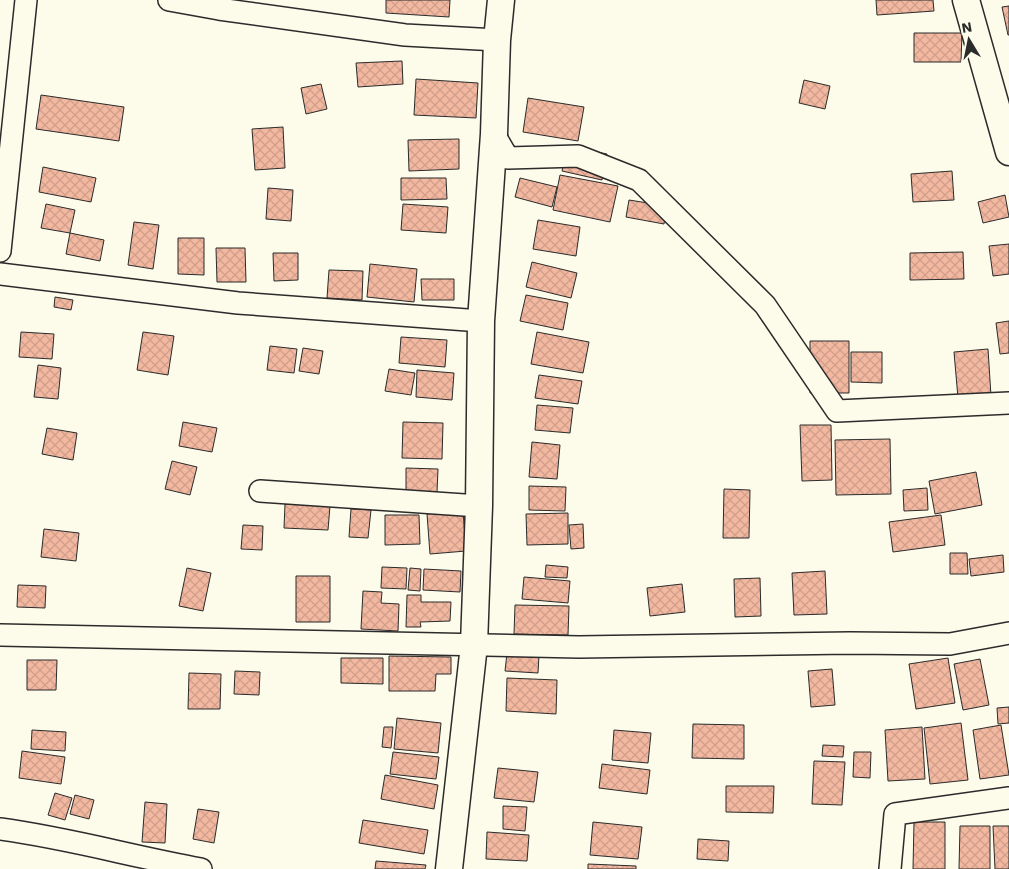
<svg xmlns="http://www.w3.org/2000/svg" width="1009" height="869" font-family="'Work Sans',sans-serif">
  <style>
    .building { fill: url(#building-cross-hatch); stroke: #2b2b2b }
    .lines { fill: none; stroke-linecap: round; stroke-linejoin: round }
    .minor-casing { stroke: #2b2b2b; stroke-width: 24 }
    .tertiary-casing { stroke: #2b2b2b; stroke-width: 29 }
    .minor { stroke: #fdfbea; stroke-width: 21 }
    .tertiary { stroke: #fdfbea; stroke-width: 26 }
  </style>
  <defs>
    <pattern id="building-cross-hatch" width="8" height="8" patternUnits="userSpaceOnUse" patternTransform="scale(1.25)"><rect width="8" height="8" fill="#f2b8a0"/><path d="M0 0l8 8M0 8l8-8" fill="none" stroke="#d09e8a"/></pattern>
  </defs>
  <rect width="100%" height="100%" fill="#fdfbea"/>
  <path class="building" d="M386 0H450L449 17 386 13Z
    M876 0H933L934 11 877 15Z
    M1009 6V35H1008L1002 7Z
    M914 33H962L961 62H914Z
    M402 61 403 84 358 87 356 63Z
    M416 79 478 83 476 118 414 115Z
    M804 80 830 86 825 109 799 103Z
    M321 84 327 109 306 114 301 88Z
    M41 95 124 107 119 141 36 129Z
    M528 98 584 107 578 141 523 132Z
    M283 127 285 168 255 170 252 129Z
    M459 139V169L409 171 408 140Z
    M568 146 607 154 602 180 562 171Z
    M43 167 96 178 91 202 39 192Z
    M952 171 954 200 913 202 911 174Z
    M560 175 618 186 610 222 553 210Z
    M401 178H446L447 199 401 200Z
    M520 178 557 187 552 207 515 197Z
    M268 188 293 190 291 221 266 219Z
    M1005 195 1009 217 983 223 978 202Z
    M629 200 667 206 664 224 626 217Z
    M46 204 75 210 70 233 41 228Z
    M403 204 448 207 446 233 401 230Z
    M538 220 580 227 576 256 533 249Z
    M134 222 159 225 153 269 128 265Z
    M70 233 104 240 100 261 66 254Z
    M178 238H204V275L178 274Z
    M1009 244V274L993 276 989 246Z
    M216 248H245L246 282H217Z
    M963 252 964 279 910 280V253Z
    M273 253H298V280L274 281Z
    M532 262 577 273 571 298 526 287Z
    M370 264 417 269 414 302 367 297Z
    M329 270 363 271 362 300 327 298Z
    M421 279H454V300H422Z
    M526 295 568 303 563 330 520 321Z
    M55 297 73 300 71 310 54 307Z
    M1009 321V353L1000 354 996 323Z
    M21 332 54 334 52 359 19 357Z
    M143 332 174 336 168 375 137 370Z
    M537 332 589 342 583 373 531 364Z
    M401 337 447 340 445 367 399 363Z
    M810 341H849V393H810Z
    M270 346 297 349 294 373 267 370Z
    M303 348 323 351 319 374 299 371Z
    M988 349 991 396 958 398 954 352Z
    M851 352H882V383L851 382Z
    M38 365 61 368 58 399 34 397Z
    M389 369 415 373 411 395 385 391Z
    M417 370 454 373 452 400 416 397Z
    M539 375 582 381 578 404 535 398Z
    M537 405 573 408 570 433 535 430Z
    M183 422 217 428 212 452 179 446Z
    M403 422 443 423 442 459 402 458Z
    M800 425H831L832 480 802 481Z
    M47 428 77 433 73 460 42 454Z
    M890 439 891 494 836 495 835 440Z
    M532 442 560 445 557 479 529 477Z
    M172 461 197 467 190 495 165 489Z
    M406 468 438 469 437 492 406 491Z
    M976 472 982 505 935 514 929 481Z
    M529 486 566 487 565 511 529 510Z
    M927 488 928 510 904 511 903 490Z
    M724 489 750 490 749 538H723Z
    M285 504 330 506 328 530 284 528Z
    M351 509 371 510 368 538 349 537Z
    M463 511 466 551 430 554 427 514Z
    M568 513V544L527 545 526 514Z
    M385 515H419L420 544 385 545Z
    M941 515 945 545 893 552 889 522Z
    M583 524 584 548 571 549 569 525Z
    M243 525 263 526 262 550 241 549Z
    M44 529 79 533 76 561 41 557Z
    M950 553H967L968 574H950Z
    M1003 555 1004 572 971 576 969 559Z
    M546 565 568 567 567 578 545 577Z
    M382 567 407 568 406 589 381 588Z
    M187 568 211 573 203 611 179 606Z
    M410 568 421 569 420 591 408 590Z
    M424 569 461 571 460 592 423 590Z
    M825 571 827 614 794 615 792 573Z
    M296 576H330V622H296Z
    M524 577 570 581 568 603 522 599Z
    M760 578 761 616 735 617 734 579Z
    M682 584 685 612 650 616 647 588Z
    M18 585 46 586 45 608 17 607Z
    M363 591 382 592 381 603 399 604 398 631 361 629Z
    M407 595H421V602H451L450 621 420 622 421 627H406Z
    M515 605 569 606 568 635 514 634Z
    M507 653 539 655 538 673 505 671Z
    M389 656 451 657V674H436L435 691H389Z
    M341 658H383V684L341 683Z
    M948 658 955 703 916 709 909 664Z
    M980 659 989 705 963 710 954 664Z
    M27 660H57L56 690H27Z
    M832 669 835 705 811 707 808 671Z
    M235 671 260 672 259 695 234 694Z
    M189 673 221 674 220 709H188Z
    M507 678 557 680 556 714 506 711Z
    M1009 707V723L998 724 997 708Z
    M397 718 441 723 438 753 394 749Z
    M961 723 968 780 930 784 924 728Z
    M693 724 744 725V759L692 758Z
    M1001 725 1009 775 980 779 973 730Z
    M384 727H393L391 748 382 747Z
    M922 727 925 779 888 781 885 730Z
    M32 730 66 732 65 751 31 749Z
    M614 730 651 733 648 763 612 760Z
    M823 745 844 746 843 757 822 756Z
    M22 751 65 757 61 784 19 778Z
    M393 752 439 757 436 779 390 774Z
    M854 752H871L870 778 853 777Z
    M814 761 845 762 842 805 812 804Z
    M602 764 650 770 647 794 599 788Z
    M498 768 538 772 534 802 494 798Z
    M385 775 438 785 434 809 381 799Z
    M726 786H774L773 813 726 812Z
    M55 793 72 798 65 820 48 815Z
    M75 795 94 800 89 819 70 814Z
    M145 802 167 804 165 843 142 842Z
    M503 806 527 807 525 831 503 829Z
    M198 809 219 812 214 843 193 839Z
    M363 820 428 830 424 854 359 843Z
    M593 822 642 827 638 859 590 855Z
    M914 822H945V869H913Z
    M960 826H990V869H959Z
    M993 826H1009V869H995Z
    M487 832 529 835 527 861 486 859Z
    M698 839 729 841 728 861 697 859Z
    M376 861 426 865 425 869H375Z
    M588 864 636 866V869H588Z"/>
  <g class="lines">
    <defs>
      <path id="minor" d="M169 0 219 9 405 35 497 40
        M494 134 508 158 578 156 639 180 765 305 837 411 1009 403
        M0 251 26 0
        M0 274 238 303 481 321
        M260 491 479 506
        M0 635 579 647 850 643 950 644 1009 633
        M0 829C68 838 134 857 201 869
        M890 869 895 814 1009 798"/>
      <path id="tertiary" d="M966 0 1009 152
        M449 869 474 645 479 506 481 321 494 134 497 40 501 0"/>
    </defs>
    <use href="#minor" class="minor-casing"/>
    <use href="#tertiary" class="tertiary-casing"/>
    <use href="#minor" class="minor"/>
    <use href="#tertiary" class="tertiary"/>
  </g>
  <g transform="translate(969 40) rotate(350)" stroke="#fdfbea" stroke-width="4" paint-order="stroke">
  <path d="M0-4L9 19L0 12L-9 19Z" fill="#2b2b2b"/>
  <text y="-8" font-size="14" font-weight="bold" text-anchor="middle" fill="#2b2b2b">N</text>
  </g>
</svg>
